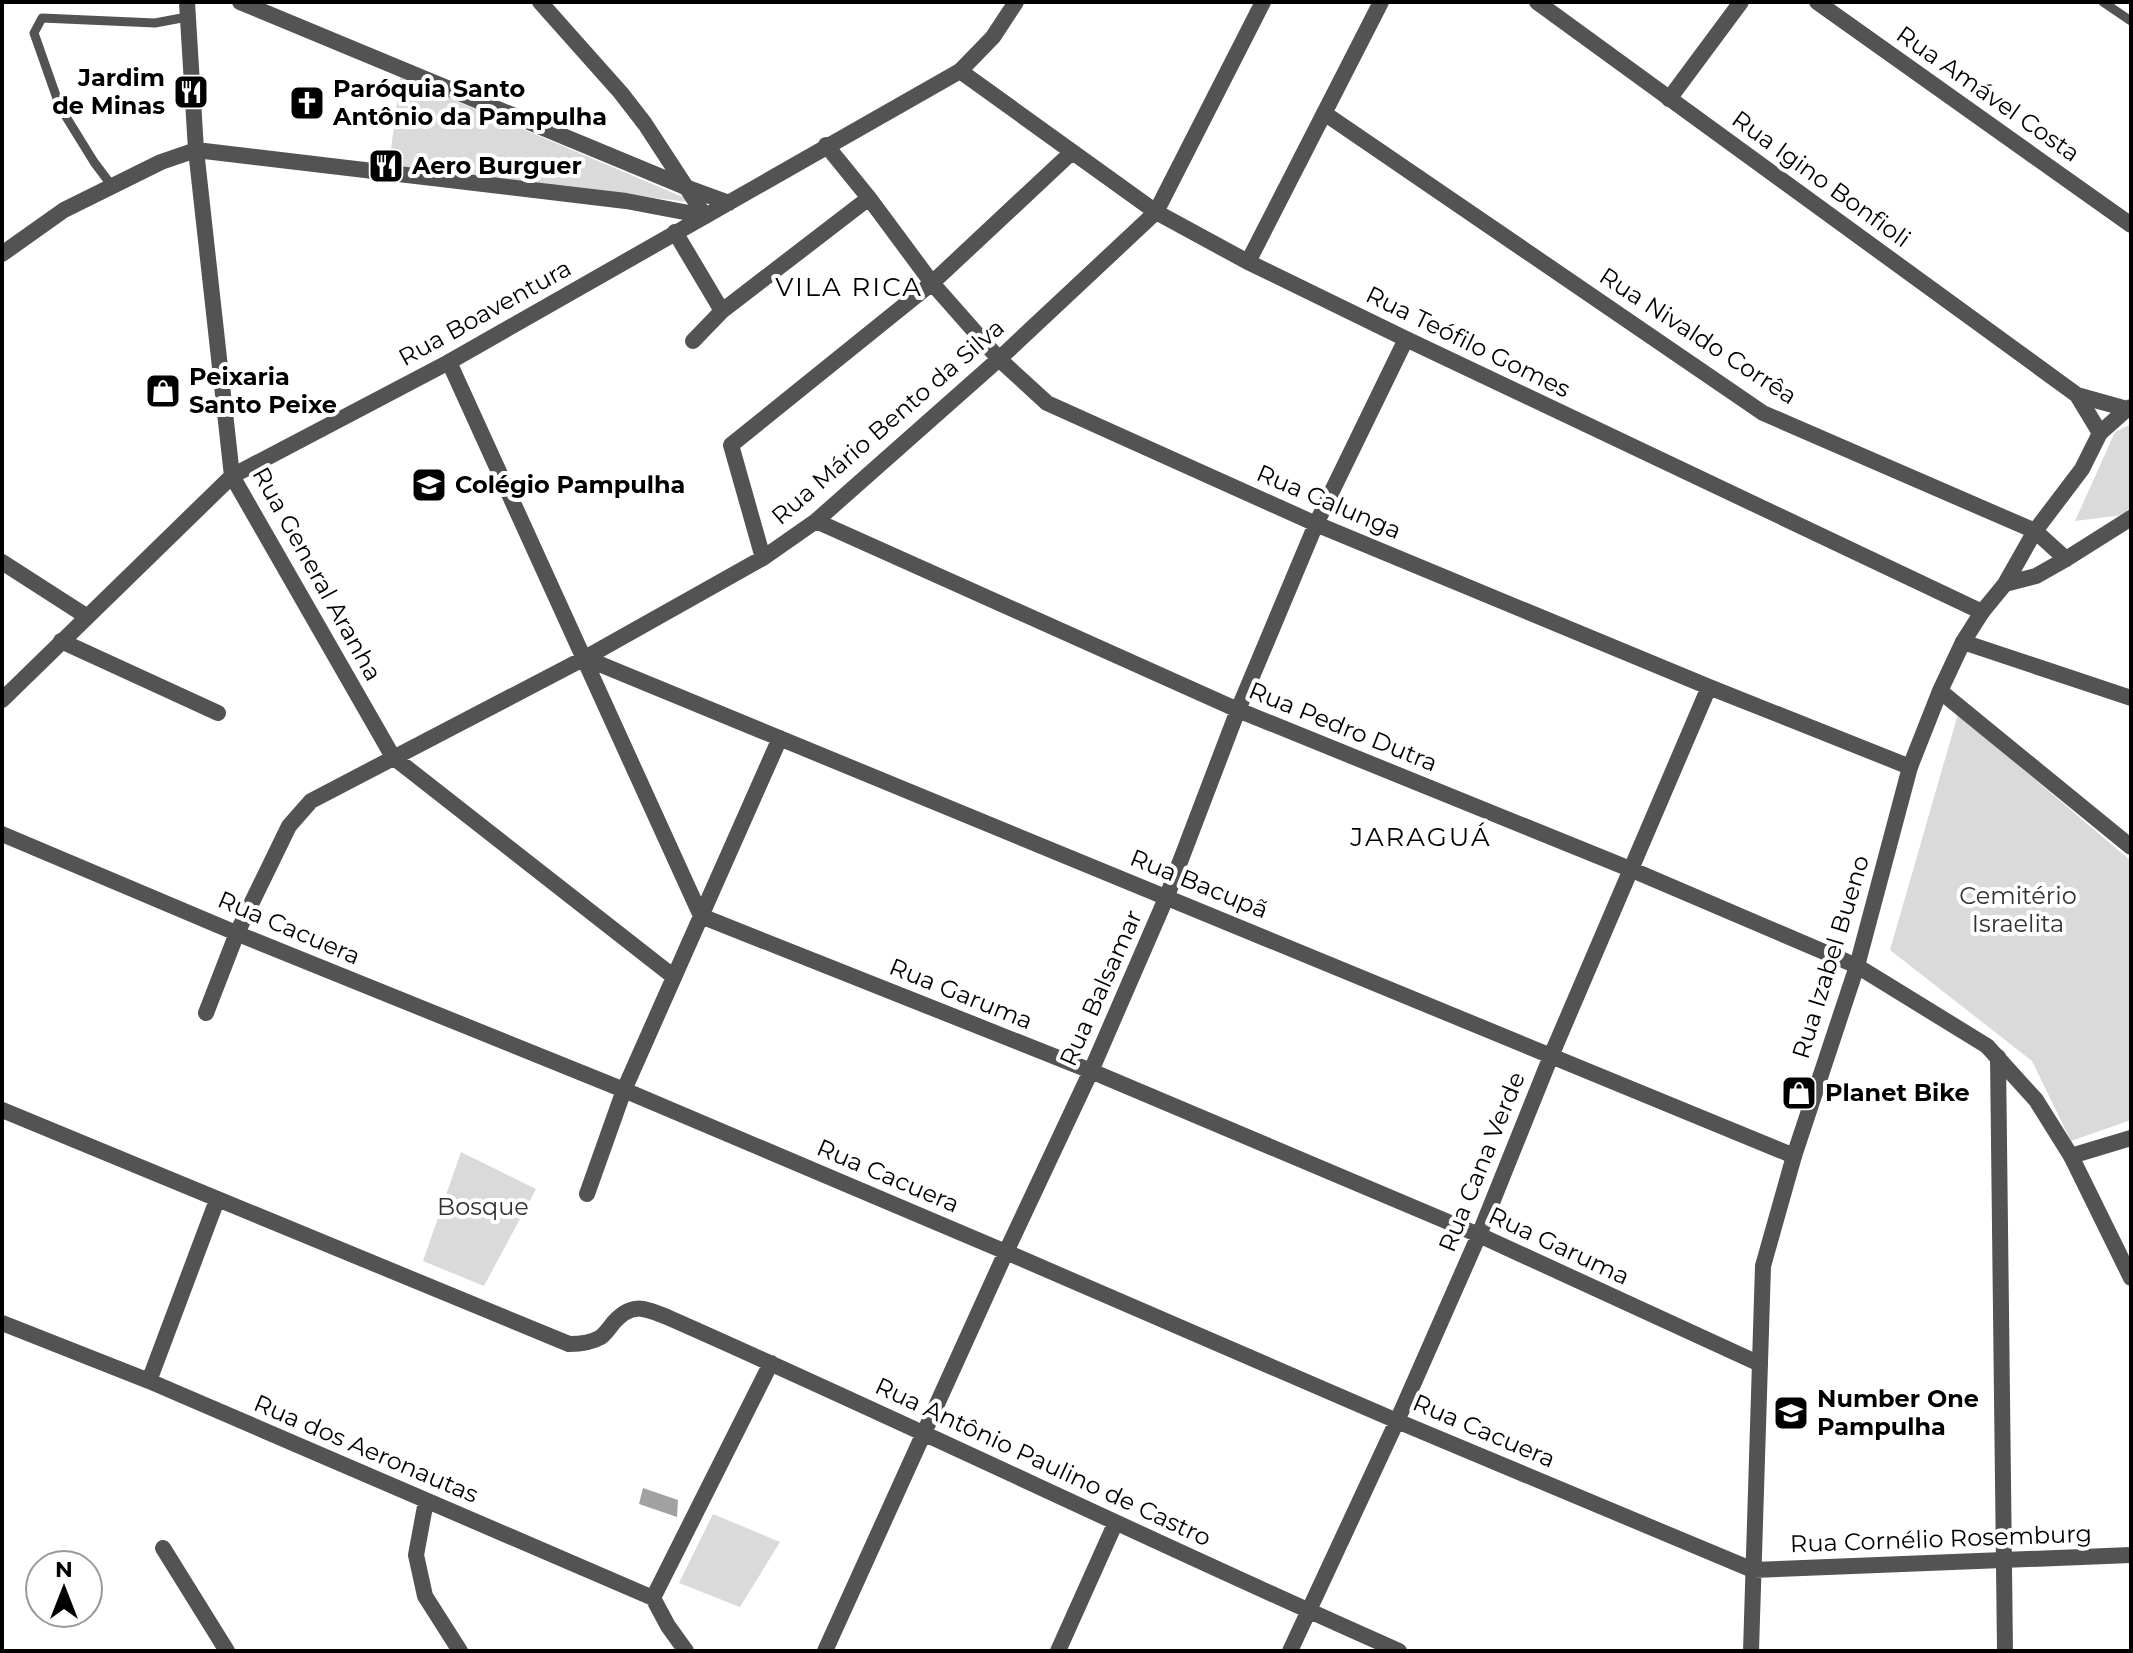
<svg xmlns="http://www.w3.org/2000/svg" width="2133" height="1653" font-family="Montserrat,sans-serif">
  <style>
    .green { fill: #dadada }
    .water { fill: #a1a1a1 }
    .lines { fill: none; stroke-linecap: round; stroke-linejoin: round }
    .service { stroke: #535353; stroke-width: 9 }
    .minor { stroke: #535353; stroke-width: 16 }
    .tertiary { stroke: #535353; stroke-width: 16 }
    .labels { text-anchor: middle; stroke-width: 8; stroke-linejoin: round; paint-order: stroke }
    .poi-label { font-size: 24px; font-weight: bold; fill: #000; stroke: #fff; text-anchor: start }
    .street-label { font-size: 24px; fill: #000; stroke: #fff }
    .park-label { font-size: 24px; fill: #313131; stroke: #fff }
    .neighbourhood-label { font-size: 26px; letter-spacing: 2px; fill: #000; stroke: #fff }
  </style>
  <rect width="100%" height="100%" fill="#fff"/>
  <path class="green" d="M400 77 697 203 389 166Z
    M2131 424V510L2123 515 2075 521 2115 432Z
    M1958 714 2131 861V1120L2071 1141 2032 1061 1890 950Z
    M461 1152 536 1189 484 1286 423 1261Z
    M713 1514 780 1542 740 1607 679 1583Z"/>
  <path class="water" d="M643 1488 678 1500 677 1517 639 1504Z"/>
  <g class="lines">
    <path class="service" d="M2103 2 2131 21
      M112 186 94 162 60 107 34 33 42 18 155 23 187 17"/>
    <path class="minor" d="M540 2 621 93 645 124 705 216
      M960 71 1156 212 1248 262 1406 339 1982 612
      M1669 99 1741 2
      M1324 113 1763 413 2035 531 2066 559
      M826 145 869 198 932 283 999 359 1047 403 1316 524 1709 687 1910 767
      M675 232 722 311
      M1248 262 1381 2
      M693 341 722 311 869 198
      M449 362 701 916 1091 1071 1479 1235 1760 1364
      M232 476 393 757 674 977
      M816 521 1238 710 1630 869 1857 966
      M763 558 731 445 932 283 1071 153
      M2 562 86 616
      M61 641 218 713
      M1963 642 2131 698
      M585 658 1794 1156
      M1940 691 2131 847
      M2 834 248 938 624 1090 1006 1252 1397 1421 1753 1570
      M206 1013 237 933 289 826 311 801 585 658 763 558 816 521 999 359 1156 212 1263 2
      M1998 1057 2005 1651
      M2 1110 569 1344C581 1344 591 1343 601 1337 606 1333 610 1327 614 1322 632 1302 644 1308 667 1317 912 1425 1154 1543 1399 1651
      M2071 1156 2131 1138
      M587 1194 624 1090 780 738
      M2 1323 149 1381 653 1598 668 1626 686 1651
      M149 1381 217 1200
      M426 1501 416 1555 425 1596 460 1651
      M163 1548 227 1651
      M653 1598 771 1363
      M825 1651 1006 1252 1091 1071 1167 896 1238 710 1316 524 1406 339
      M1058 1651 1115 1524
      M1290 1651 1397 1421 1479 1235 1551 1056 1709 687"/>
    <path class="tertiary" d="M187 2 196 150 232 476
      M240 2 688 188 729 203
      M1537 2 2077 395 2127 409
      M1817 2 2131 225
      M2 254 64 210 161 162 196 150 626 201 705 216
      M2077 395 2100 433
      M2005 584 2036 576 2066 559 2131 518
      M2 700 232 476 449 362 960 71 993 37 1016 2
      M1857 966 1987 1046 2036 1100 2071 1156 2131 1278
      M1753 1570 2131 1555
      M1751 1651 1763 1266 1794 1156 1857 966 1910 767 1940 691 1963 642 1982 612 2005 584 2035 531 2082 469 2100 433 2127 409 2131 407"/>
  </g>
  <defs>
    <symbol id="restaurant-square" viewBox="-11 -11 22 22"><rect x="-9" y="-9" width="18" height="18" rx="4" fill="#000" stroke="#fff"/><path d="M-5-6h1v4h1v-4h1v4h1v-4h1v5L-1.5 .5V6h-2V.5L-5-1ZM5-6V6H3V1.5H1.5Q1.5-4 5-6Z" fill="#fff"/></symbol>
    <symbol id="church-square" viewBox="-11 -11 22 22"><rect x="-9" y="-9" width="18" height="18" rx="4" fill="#000" stroke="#fff"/><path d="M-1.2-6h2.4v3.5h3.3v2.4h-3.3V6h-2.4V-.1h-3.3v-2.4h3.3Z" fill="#fff"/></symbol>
    <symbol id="shop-square" viewBox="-11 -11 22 22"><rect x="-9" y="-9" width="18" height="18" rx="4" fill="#000" stroke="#fff"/><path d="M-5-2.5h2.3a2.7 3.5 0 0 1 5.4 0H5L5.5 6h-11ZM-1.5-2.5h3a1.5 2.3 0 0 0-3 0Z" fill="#fff"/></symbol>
    <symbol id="school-square" viewBox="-11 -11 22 22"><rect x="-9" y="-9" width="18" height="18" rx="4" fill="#000" stroke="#fff"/><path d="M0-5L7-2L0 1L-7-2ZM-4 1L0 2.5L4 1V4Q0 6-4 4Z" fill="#fff"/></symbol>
  </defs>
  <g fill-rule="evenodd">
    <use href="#restaurant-square" x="171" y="72" width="40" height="40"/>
    <use href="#church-square" x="287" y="83" width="40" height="40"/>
    <use href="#restaurant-square" x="366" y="146" width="40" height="40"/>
    <use href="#shop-square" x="143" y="371" width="40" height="40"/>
    <use href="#school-square" x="409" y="465" width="40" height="40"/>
    <use href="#shop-square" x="1779" y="1073" width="40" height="40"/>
    <use href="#school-square" x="1771" y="1393" width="40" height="40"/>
  </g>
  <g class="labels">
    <g class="poi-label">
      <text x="165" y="86" text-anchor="end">Jardim<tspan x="165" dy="28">de Minas</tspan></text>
      <text x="333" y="97">Paróquia Santo<tspan x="333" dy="28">Antônio da Pampulha</tspan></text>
      <text x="412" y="174">Aero Burguer</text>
      <text x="189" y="385">Peixaria<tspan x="189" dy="28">Santo Peixe</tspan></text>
      <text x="455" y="493">Colégio Pampulha</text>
      <text x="1825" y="1101">Planet Bike</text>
      <text x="1817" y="1407">Number One<tspan x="1817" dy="28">Pampulha</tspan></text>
    </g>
    <g class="street-label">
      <text transform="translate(1988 94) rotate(35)" y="8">Rua Amável Costa</text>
      <text transform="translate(1821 179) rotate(36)" y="8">Rua Igino Bonfioli</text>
      <text transform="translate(485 313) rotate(-29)" y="8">Rua Boaventura</text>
      <text transform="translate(1698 336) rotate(33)" y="8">Rua Nivaldo Corrêa</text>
      <text transform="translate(1468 342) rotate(26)" y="8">Rua Teófilo Gomes</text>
      <text transform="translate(888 422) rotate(-41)" y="8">Rua Mário Bento da Silva</text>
      <text transform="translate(1329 502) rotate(23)" y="8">Rua Calunga</text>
      <text transform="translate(317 574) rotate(61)" y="8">Rua General Aranha</text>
      <text transform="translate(1343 727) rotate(22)" y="8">Rua Pedro Dutra</text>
      <text transform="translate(1199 884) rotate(22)" y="8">Rua Bacupã</text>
      <text transform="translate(289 928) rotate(23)" y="8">Rua Cacuera</text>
      <text transform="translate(1831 957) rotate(-73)" y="8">Rua Izabel Bueno</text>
      <text transform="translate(1101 988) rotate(-66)" y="8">Rua Balsamar</text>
      <text transform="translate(961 994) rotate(22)" y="8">Rua Garuma</text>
      <text transform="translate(1482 1162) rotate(-68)" y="8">Rua Cana Verde</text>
      <text transform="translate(888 1176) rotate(23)" y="8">Rua Cacuera</text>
      <text transform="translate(1559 1246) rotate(25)" y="8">Rua Garuma</text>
      <text transform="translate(1484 1431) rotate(23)" y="8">Rua Cacuera</text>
      <text transform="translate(366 1449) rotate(23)" y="8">Rua dos Aeronautas</text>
      <text transform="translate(1043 1462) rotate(25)" y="8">Rua Antônio Paulino de Castro</text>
      <text transform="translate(1941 1539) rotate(-2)" y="8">Rua Cornélio Rosemburg</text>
    </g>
    <g class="park-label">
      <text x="2018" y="904">Cemitério<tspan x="2018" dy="28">Israelita</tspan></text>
      <text x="483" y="1215">Bosque</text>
    </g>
    <g class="neighbourhood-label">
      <text x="849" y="296">VILA RICA</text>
      <text x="1421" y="846">JARAGUÁ</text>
    </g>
  </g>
  <rect width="2133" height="1653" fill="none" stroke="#000000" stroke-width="8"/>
  <g transform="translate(64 1589)"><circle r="38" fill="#ffffff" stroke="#999999" stroke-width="2"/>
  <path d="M0-6L14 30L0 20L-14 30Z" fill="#000000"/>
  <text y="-12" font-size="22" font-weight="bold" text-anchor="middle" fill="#000000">N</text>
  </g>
</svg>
